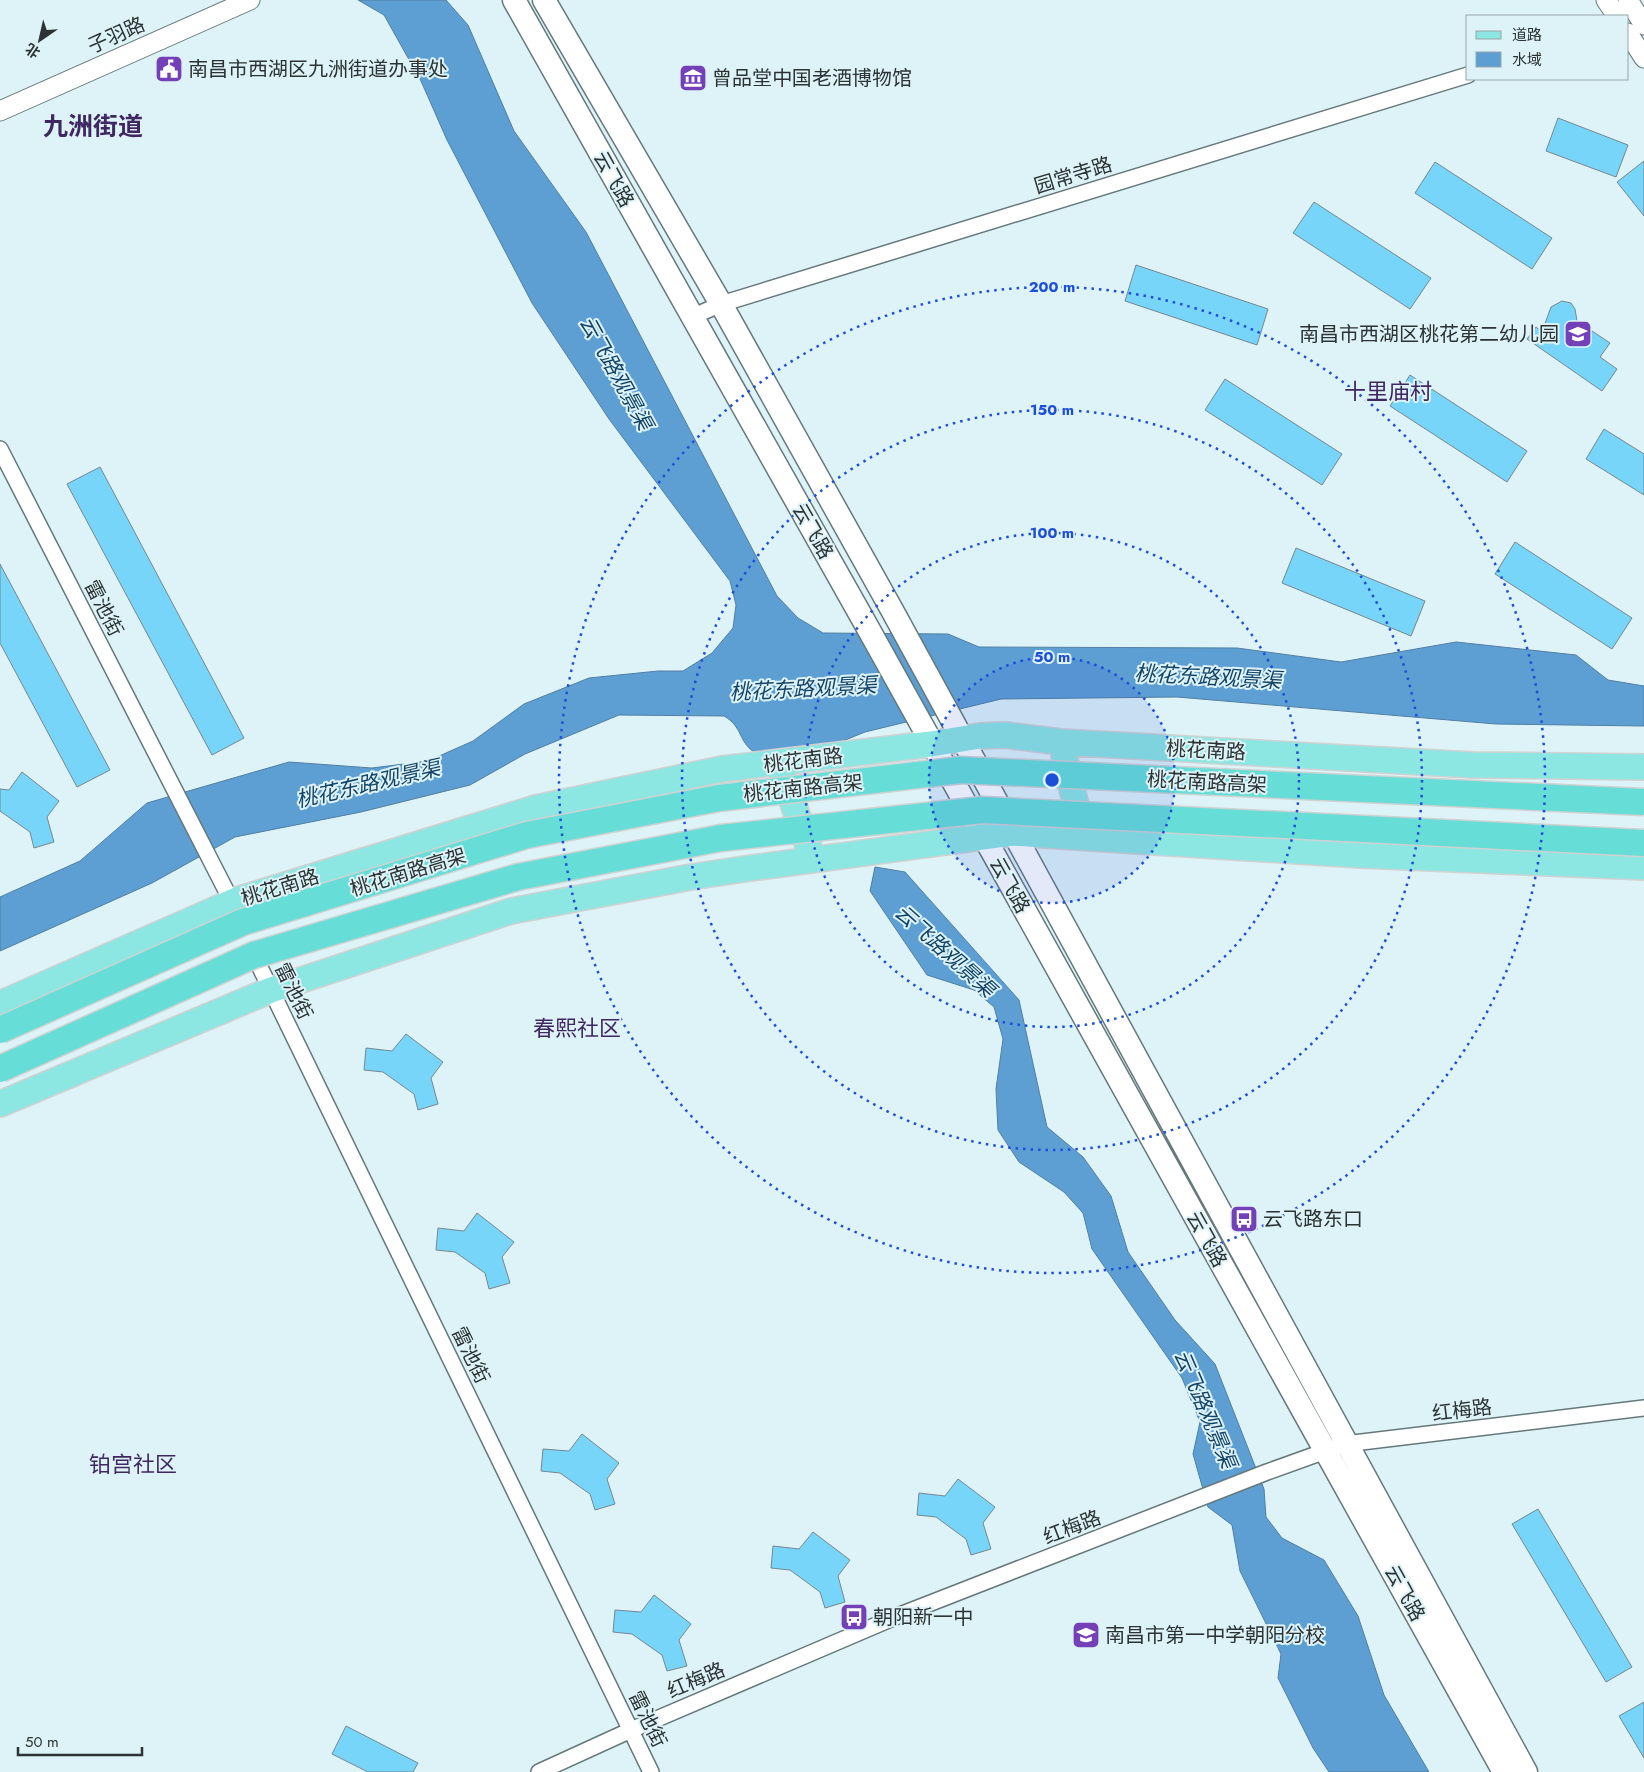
<svg xmlns="http://www.w3.org/2000/svg" width="1644" height="1772" font-family="Jost,'Noto Sans SC',sans-serif">
  <style>
    .water { fill: #5e9fd3; stroke: #4f7fa3 }
    .building { fill: #78d5fa; stroke: #76878f }
    .lines { fill: none; stroke-linecap: round; stroke-linejoin: round }
    .minor-casing { stroke: #65787b; stroke-width: 18 }
    .tertiary-casing { stroke: #65787b; stroke-width: 21 }
    .secondary-casing { stroke: #65787b; stroke-width: 25 }
    .primary-casing { stroke: #d0d2d2; stroke-width: 28 }
    .minor { stroke: #fff; stroke-width: 15 }
    .tertiary { stroke: #fff; stroke-width: 19 }
    .secondary { stroke: #fff; stroke-width: 22 }
    .primary { stroke: #8ce6e1; stroke-width: 25 }
    .trunk-bridge-casing { stroke: #d0d2d2; stroke-width: 29; stroke-linecap: butt }
    .trunk-bridge { stroke: #66ded7; stroke-width: 26 }
    .ring { fill: none; stroke: #1d4ed8; stroke-width: 2.5; stroke-dasharray: 2.5 5 }
    .labels { text-anchor: middle; stroke-width: 4; stroke-linejoin: round; paint-order: stroke }
    .street-label { font-size: 20px; fill: #2b3334; stroke: #def3f7 }
    .poi-label { font-size: 20px; fill: #2b3334; stroke: #def3f7; text-anchor: start }
    .water-label { font-size: 21px; font-style: italic; fill: #134467; stroke: #def3f7 }
    .quarter-label { font-size: 22px; fill: #3f2761; stroke: #def3f7 }
    .district-label { font-size: 25px; font-weight: bold; fill: #3f2761; stroke: #def3f7 }
    .centre { fill: #1d4ed8; stroke: #def3f7; stroke-width: 2.5 }
    .ring-label { font-size: 15px; text-anchor: middle; font-weight: bold; fill: #1d4ed8; stroke: #def3f7; stroke-width: 4; stroke-linejoin: round; paint-order: stroke }
  </style>
  <rect width="100%" height="100%" fill="#def3f7"/>
  <path class="water" d="M358 0H446L468 25 514 131 586 232 777 596 798 618 823 633 948 634 979 647 1237 648 1341 662 1456 642 1576 655 1608 680 1644 686V726L1496 724 1177 697 1001 699 865 732 838 743 754 752C738 741 743 727 724 716L619 715 525 754 470 785 361 812 235 837 152 883 0 951V897L80 861 147 803 289 762 372 768 428 761 473 741 524 704 589 678 658 671H683L712 653 733 628 736 605 730 581 609 419 532 303 447 140 421 81 384 15Z
    M875 867 905 872 1019 1000 1047 1127 1083 1157 1111 1196 1128 1252 1175 1320 1215 1364 1264 1489 1266 1517 1282 1538 1324 1560 1358 1616 1384 1695 1429 1772H1329L1313 1748 1278 1678 1281 1654 1240 1571 1232 1525 1208 1507 1193 1454 1200 1422 1182 1378 1092 1249 1083 1213 1064 1192 1019 1162 998 1130 996 1089 1003 1039 994 1007 974 990 927 975 870 891Z"/>
  <path class="building" d="M1558 118 1628 145 1616 177 1546 151Z
    M1644 161V216L1617 182Z
    M1435 162 1552 238 1532 269 1415 193Z
    M1314 202 1431 278 1410 309 1293 233Z
    M1136 265 1268 309 1257 345 1125 301Z
    M1562 301 1571 303 1575 309 1577 321 1610 343 1600 357 1617 369 1602 391 1527 339 1536 327 1542 332 1551 307Z
    M1410 375 1527 451 1507 482 1390 406Z
    M1225 379 1342 454 1322 485 1205 410Z
    M1604 429 1644 454V495L1586 459Z
    M100 467 244 738 212 755 67 484Z
    M1515 542 1632 618 1612 649 1495 574Z
    M1296 548 1425 601 1411 636 1282 583Z
    M0 564 110 770 77 787 0 643Z
    M22 772 59 801 47 817 54 842 34 848 30 832 0 811V789L9 790Z
    M406 1034 443 1062 431 1078 438 1104 418 1110 414 1094 383 1072 364 1070 366 1048 392 1051Z
    M477 1213 514 1242 502 1257 510 1283 489 1289 485 1273 455 1252 436 1250 438 1228 464 1231Z
    M582 1434 619 1463 607 1479 615 1504 595 1510 590 1494 560 1473 541 1471 543 1449 569 1451Z
    M958 1479 995 1507 983 1523 991 1549 971 1555 966 1539 936 1517 917 1515 919 1493 945 1496Z
    M1538 1509 1632 1667 1606 1682 1512 1524Z
    M813 1532 850 1560 838 1576 845 1602 825 1608 820 1592 790 1570 771 1568 773 1546 799 1549Z
    M654 1595 691 1624 679 1640 687 1666 667 1671 662 1655 632 1634 613 1632 615 1610 641 1612Z
    M1644 1702V1758L1619 1716Z
    M346 1726 418 1763 413 1772H368L332 1754Z"/>
  <g class="lines">
    <defs>
      <path id="minor" d="M692 317 721 304 1468 75
        M0 449 235 908
        M254 955 651 1772
        M539 1772 631 1730 900 1615 1267 1472 1345 1444 1644 1408"/>
      <path id="tertiary" d="M1606 0 1617 16
        M1628 0 1644 25
        M1628 33 1644 58
        M0 111 250 0"/>
      <path id="secondary" d="M514 0 864 621 1504 1772
        M544 0 721 304 892 610 1526 1772"/>
      <path id="primary" d="M1064 755 1083 835
        M781 770 809 848
        M0 1004 237 900 536 808 722 769 931 744 980 736 1005 735 1061 742 1473 765 1644 767
        M0 1104 271 990 511 911 691 877 751 868 1012 833 1360 855 1644 867"/>
    </defs>
    <use href="#minor" class="minor-casing"/>
    <use href="#tertiary" class="tertiary-casing"/>
    <use href="#secondary" class="secondary-casing"/>
    <use href="#primary" class="primary-casing"/>
    <use href="#minor" class="minor"/>
    <use href="#tertiary" class="tertiary"/>
    <use href="#secondary" class="secondary"/>
    <use href="#primary" class="primary"/>
    <defs>
      <path id="trunk-bridge" d="M0 1030 243 922 527 835 719 798 961 770 1644 802
        M0 1069 254 955 518 877 721 838 982 810 1644 843"/>
    </defs>
    <use href="#trunk-bridge" class="trunk-bridge-casing"/>
    <use href="#trunk-bridge" class="trunk-bridge"/>
  </g>
  <circle cx="1052" cy="780" r="123" fill="#1d4ed8" fill-opacity=".12"/>
  <g class="ring">
    <circle cx="1052" cy="780" r="123"/>
    <circle cx="1052" cy="780" r="247"/>
    <circle cx="1052" cy="780" r="370"/>
    <circle cx="1052" cy="780" r="493"/>
  </g>
  <defs>
    <symbol id="civic-square" viewBox="-11 -11 22 22"><rect x="-9" y="-9" width="18" height="18" rx="4" fill="#7440b7" stroke="#def3f7"/><path d="M-.6-6.5H3V-4.5H.6V-3L4-1V1h2V6H-6V1h2V-1L-.6-3ZM-1.2 2.5V6h2.4V2.5Z" fill="#fff"/></symbol>
    <symbol id="museum-square" viewBox="-11 -11 22 22"><rect x="-9" y="-9" width="18" height="18" rx="4" fill="#7440b7" stroke="#def3f7"/><path d="M0-6L6-3V-2H-6V-3ZM-5-1h2V3h-2ZM-1-1h2V3h-2ZM3-1h2V3H3ZM-6 4H6V6H-6Z" fill="#fff"/></symbol>
    <symbol id="school-square" viewBox="-11 -11 22 22"><rect x="-9" y="-9" width="18" height="18" rx="4" fill="#7440b7" stroke="#def3f7"/><path d="M0-5L7-2L0 1L-7-2ZM-4 1L0 2.5L4 1V4Q0 6-4 4Z" fill="#fff"/></symbol>
    <symbol id="bus-square" viewBox="-11 -11 22 22"><rect x="-9" y="-9" width="18" height="18" rx="4" fill="#7440b7" stroke="#def3f7"/><path d="M-5-6H5V4H4V6H2V4H-2V6H-4V4H-5ZM-3.5-4V0h7V-4ZM-3.5 1.2v1.5H-2V1.2ZM2 1.2v1.5H3.5V1.2Z" fill="#fff"/></symbol>
  </defs>
  <g fill-rule="evenodd">
    <use href="#civic-square" x="153" y="53" width="32" height="32"/>
    <use href="#museum-square" x="677" y="62" width="32" height="32"/>
    <use href="#school-square" x="1562" y="318" width="32" height="32"/>
    <use href="#bus-square" x="1228" y="1203" width="32" height="32"/>
    <use href="#bus-square" x="838" y="1601" width="32" height="32"/>
    <use href="#school-square" x="1070" y="1619" width="32" height="32"/>
  </g>
  <g class="labels">
    <g class="street-label">
      <text transform="translate(116 35) rotate(-24)" y="7">子羽路</text>
      <text transform="translate(1073 175) rotate(-17)" y="7">园常寺路</text>
      <text transform="translate(614 179) rotate(61)" y="7">云飞路</text>
      <text transform="translate(813 531) rotate(60)" y="7">云飞路</text>
      <text transform="translate(104 608) rotate(63)" y="7">雷池街</text>
      <text transform="translate(1206 750) rotate(3)" y="7">桃花南路</text>
      <text transform="translate(803 760) rotate(-7)" y="7">桃花南路</text>
      <text transform="translate(1207 782) rotate(3)" y="7">桃花南路高架</text>
      <text transform="translate(803 788) rotate(-6)" y="7">桃花南路高架</text>
      <text transform="translate(408 872) rotate(-17)" y="7">桃花南路高架</text>
      <text transform="translate(1010 885) rotate(61)" y="7">云飞路</text>
      <text transform="translate(280 887) rotate(-17)" y="7">桃花南路</text>
      <text transform="translate(294 991) rotate(64)" y="7">雷池街</text>
      <text transform="translate(1207 1239) rotate(61)" y="7">云飞路</text>
      <text transform="translate(471 1355) rotate(64)" y="7">雷池街</text>
      <text transform="translate(1462 1410) rotate(-7)" y="7">红梅路</text>
      <text transform="translate(1072 1527) rotate(-21)" y="7">红梅路</text>
      <text transform="translate(1405 1593) rotate(61)" y="7">云飞路</text>
      <text transform="translate(696 1680) rotate(-23)" y="7">红梅路</text>
      <text transform="translate(648 1719) rotate(64)" y="7">雷池街</text>
    </g>
    <g class="poi-label">
      <text x="188" y="76">南昌市西湖区九洲街道办事处</text>
      <text x="712" y="85">曾品堂中国老酒博物馆</text>
      <text x="1559" y="341" text-anchor="end">南昌市西湖区桃花第二幼儿园</text>
      <text x="1263" y="1226">云飞路东口</text>
      <text x="873" y="1624">朝阳新一中</text>
      <text x="1105" y="1642">南昌市第一中学朝阳分校</text>
    </g>
    <g class="water-label">
      <text transform="translate(616 373) rotate(61)" y="7">云飞路观景渠</text>
      <text transform="translate(1208 677) rotate(3)" y="7">桃花东路观景渠</text>
      <text transform="translate(803 689) rotate(-3)" y="7">桃花东路观景渠</text>
      <text transform="translate(368 784) rotate(-13)" y="7">桃花东路观景渠</text>
      <text transform="translate(945 951) rotate(42)" y="7">云飞路观景渠</text>
      <text transform="translate(1205 1409) rotate(67)" y="7">云飞路观景渠</text>
    </g>
    <g class="quarter-label">
      <text x="1388" y="399">十里庙村</text>
      <text x="577" y="1036">春熙社区</text>
      <text x="133" y="1472">铂宫社区</text>
    </g>
    <g class="district-label">
      <text x="93" y="135">九洲街道</text>
    </g>
  </g>
  <circle cx="1052" cy="780" r="8" class="centre"/>
  <g class="ring-label">
    <text x="1052" y="292">200 m</text>
    <text x="1052" y="415">150 m</text>
    <text x="1052" y="538">100 m</text>
    <text x="1052" y="662">50 m</text>
  </g>
  <rect x="1466" y="15" width="162" height="65" fill="#def3f7" stroke="#96a6a9"/>
  <rect x="1476" y="31" width="25" height="8" fill="#8ce6e1" stroke="#96a6a9"/>
  <text x="1512" y="40" font-size="15" fill="#2b3334">道路</text>
  <rect x="1476" y="52" width="25" height="15" fill="#5e9fd3" stroke="#96a6a9"/>
  <text x="1512" y="65" font-size="15" fill="#2b3334">水域</text>
  <g transform="translate(40 40) rotate(214)" stroke="#def3f7" stroke-width="4" paint-order="stroke">
  <path d="M0-4L9 19L0 12L-9 19Z" fill="#2b3334"/>
  <text y="-8" font-size="14" font-weight="bold" text-anchor="middle" fill="#2b3334">北</text>
  </g>
  <path d="M18 1747v8h124v-8" fill="none" stroke="#2b3334" stroke-width="2.5"/>
  <text x="25" y="1747" font-size="15" fill="#2b3334" stroke="#def3f7" stroke-width="4" paint-order="stroke">50 m</text>
</svg>
